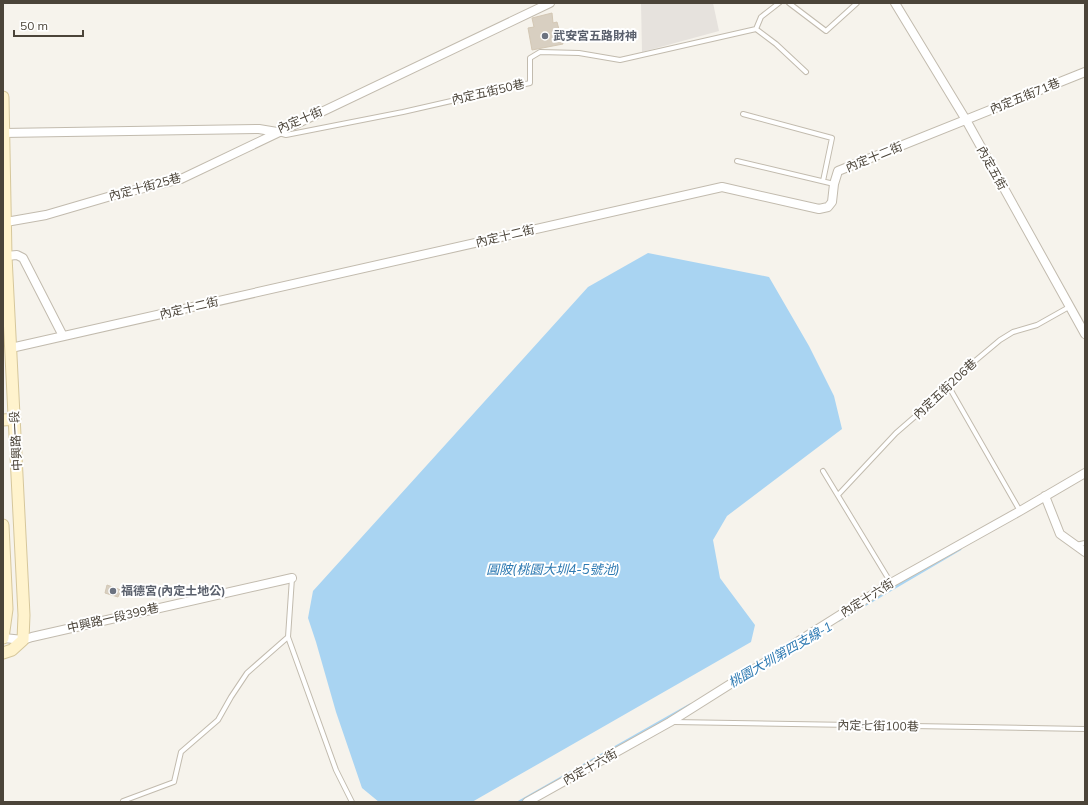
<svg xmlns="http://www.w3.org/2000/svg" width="1088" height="805" font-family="Mulish,'Noto Sans TC',sans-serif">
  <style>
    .industrial { fill: #e6e2dd }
    .water { fill: #a9d4f2 }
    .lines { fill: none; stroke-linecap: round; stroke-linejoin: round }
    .stream { stroke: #a9d4f2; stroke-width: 3 }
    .building { fill: #d8cfc1; stroke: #d3c7b4 }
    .lane-casing { stroke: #c2bbae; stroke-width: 6 }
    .street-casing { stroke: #c2bbae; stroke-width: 10 }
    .secondary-casing { stroke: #d6c79b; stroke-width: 13 }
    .lane { stroke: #fff; stroke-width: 4 }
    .street { stroke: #fff; stroke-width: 8 }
    .secondary { stroke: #fff3cd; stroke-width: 11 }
    .worship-dot { fill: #6b7280; stroke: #fff; stroke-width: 1.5 }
    .labels { text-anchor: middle; stroke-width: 4; stroke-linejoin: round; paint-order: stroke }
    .worship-label { font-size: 12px; font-weight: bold; fill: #5b616d; stroke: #fff; text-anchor: start }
    .street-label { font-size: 12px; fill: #4b4439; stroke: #fff }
    .water-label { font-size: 13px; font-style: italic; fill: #2e7ab2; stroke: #fff }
  </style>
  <rect width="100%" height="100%" fill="#f6f3ec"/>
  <path class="industrial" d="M641 3H713L719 31 642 52Z"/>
  <path class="water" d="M648 253 769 277 809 346 834 396 842 429 727 516 713 540 720 578 755 625 751 642 472 802H379L362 788 336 712 316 642 308 618 313 591 588 287Z"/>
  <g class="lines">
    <path class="stream" d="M839 620 960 549
      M519 802 690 705"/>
  </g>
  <path class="building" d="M552 13 553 23 557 22 563 44 532 50 528 28 534 27 532 18Z
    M107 585 121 590 118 597 105 593Z"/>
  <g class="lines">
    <defs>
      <path id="lane" d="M789 3 826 31 857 3
        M756 29 776 44 806 72
        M743 114 832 138 823 181
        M279 133 286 135 403 112 530 83V58L540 52 579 53 620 60 756 29 761 17 779 3
        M737 161 834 184
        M949 387 1020 511
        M823 471 891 583
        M838 495 896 433 949 387 969 366 1000 340 1013 332 1037 325 1069 307
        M1076 545 1085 543
        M288 637 336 770 352 802
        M673 722 1085 729
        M124 802 123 801 174 782 181 752 218 720 231 697 247 673 288 637 292 578"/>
      <path id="street" d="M895 3 966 120 1085 334
        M3 133 259 129 277 132
        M6 222 46 215 111 196 181 179 550 3
        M6 256 17 255 23 258 63 336
        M11 348 722 187 819 209 828 207 832 202 834 184 838 171 1085 72
        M1045 496 1060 534 1085 552
        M4 638 23 640 32 637 292 578
        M527 802 670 722 891 583 1020 511 1085 473"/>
      <path id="secondary" d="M3 97 6 256 24 615 23 640 12 650 3 653
        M3 420 15 419
        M3 525 7 609 3 638"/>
    </defs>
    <use href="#lane" class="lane-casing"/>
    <use href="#street" class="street-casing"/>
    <use href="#secondary" class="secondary-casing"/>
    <use href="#lane" class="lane"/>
    <use href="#street" class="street"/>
    <use href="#secondary" class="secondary"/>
  </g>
  <g class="worship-dot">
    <circle cx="545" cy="36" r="4"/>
    <circle cx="113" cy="591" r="4"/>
  </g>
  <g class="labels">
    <g class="worship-label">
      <text x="553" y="40">武安宮五路財神</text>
      <text x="121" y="595">福德宮(內定土地公)</text>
    </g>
    <g class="street-label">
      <text transform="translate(488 92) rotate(-13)" y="4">內定五街50巷</text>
      <text transform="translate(1025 96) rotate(-22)" y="4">內定五街71巷</text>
      <text transform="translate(300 120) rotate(-23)" y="4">內定十街</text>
      <text transform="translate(874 157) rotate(-22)" y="4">內定十二街</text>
      <text transform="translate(992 168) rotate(61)" y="4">內定五街</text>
      <text transform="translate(145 187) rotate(-15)" y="4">內定十街25巷</text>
      <text transform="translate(505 236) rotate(-13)" y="4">內定十二街</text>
      <text transform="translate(189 308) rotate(-13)" y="4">內定十二街</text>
      <text transform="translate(945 389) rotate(-43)" y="4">內定五街206巷</text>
      <text transform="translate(16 441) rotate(-93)" y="4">中興路一段</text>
      <text transform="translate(867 598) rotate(-32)" y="4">內定十六街</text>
      <text transform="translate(113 618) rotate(-13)" y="4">中興路一段399巷</text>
      <text transform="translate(878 726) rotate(1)" y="4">內定七街100巷</text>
      <text transform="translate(590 767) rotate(-29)" y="4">內定十六街</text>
    </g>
    <g class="water-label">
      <text x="553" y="574">圓陂(桃園大圳4-5號池)</text>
      <text transform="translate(780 654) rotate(-30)" y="5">桃園大圳第四支線-1</text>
    </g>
  </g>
  <rect width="1088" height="805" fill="none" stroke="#4b4439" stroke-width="8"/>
  <path d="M14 30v6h69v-6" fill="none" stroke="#4b4439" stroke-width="2"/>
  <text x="20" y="30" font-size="12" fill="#4b4439" stroke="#ffffff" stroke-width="3" paint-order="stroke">50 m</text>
</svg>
